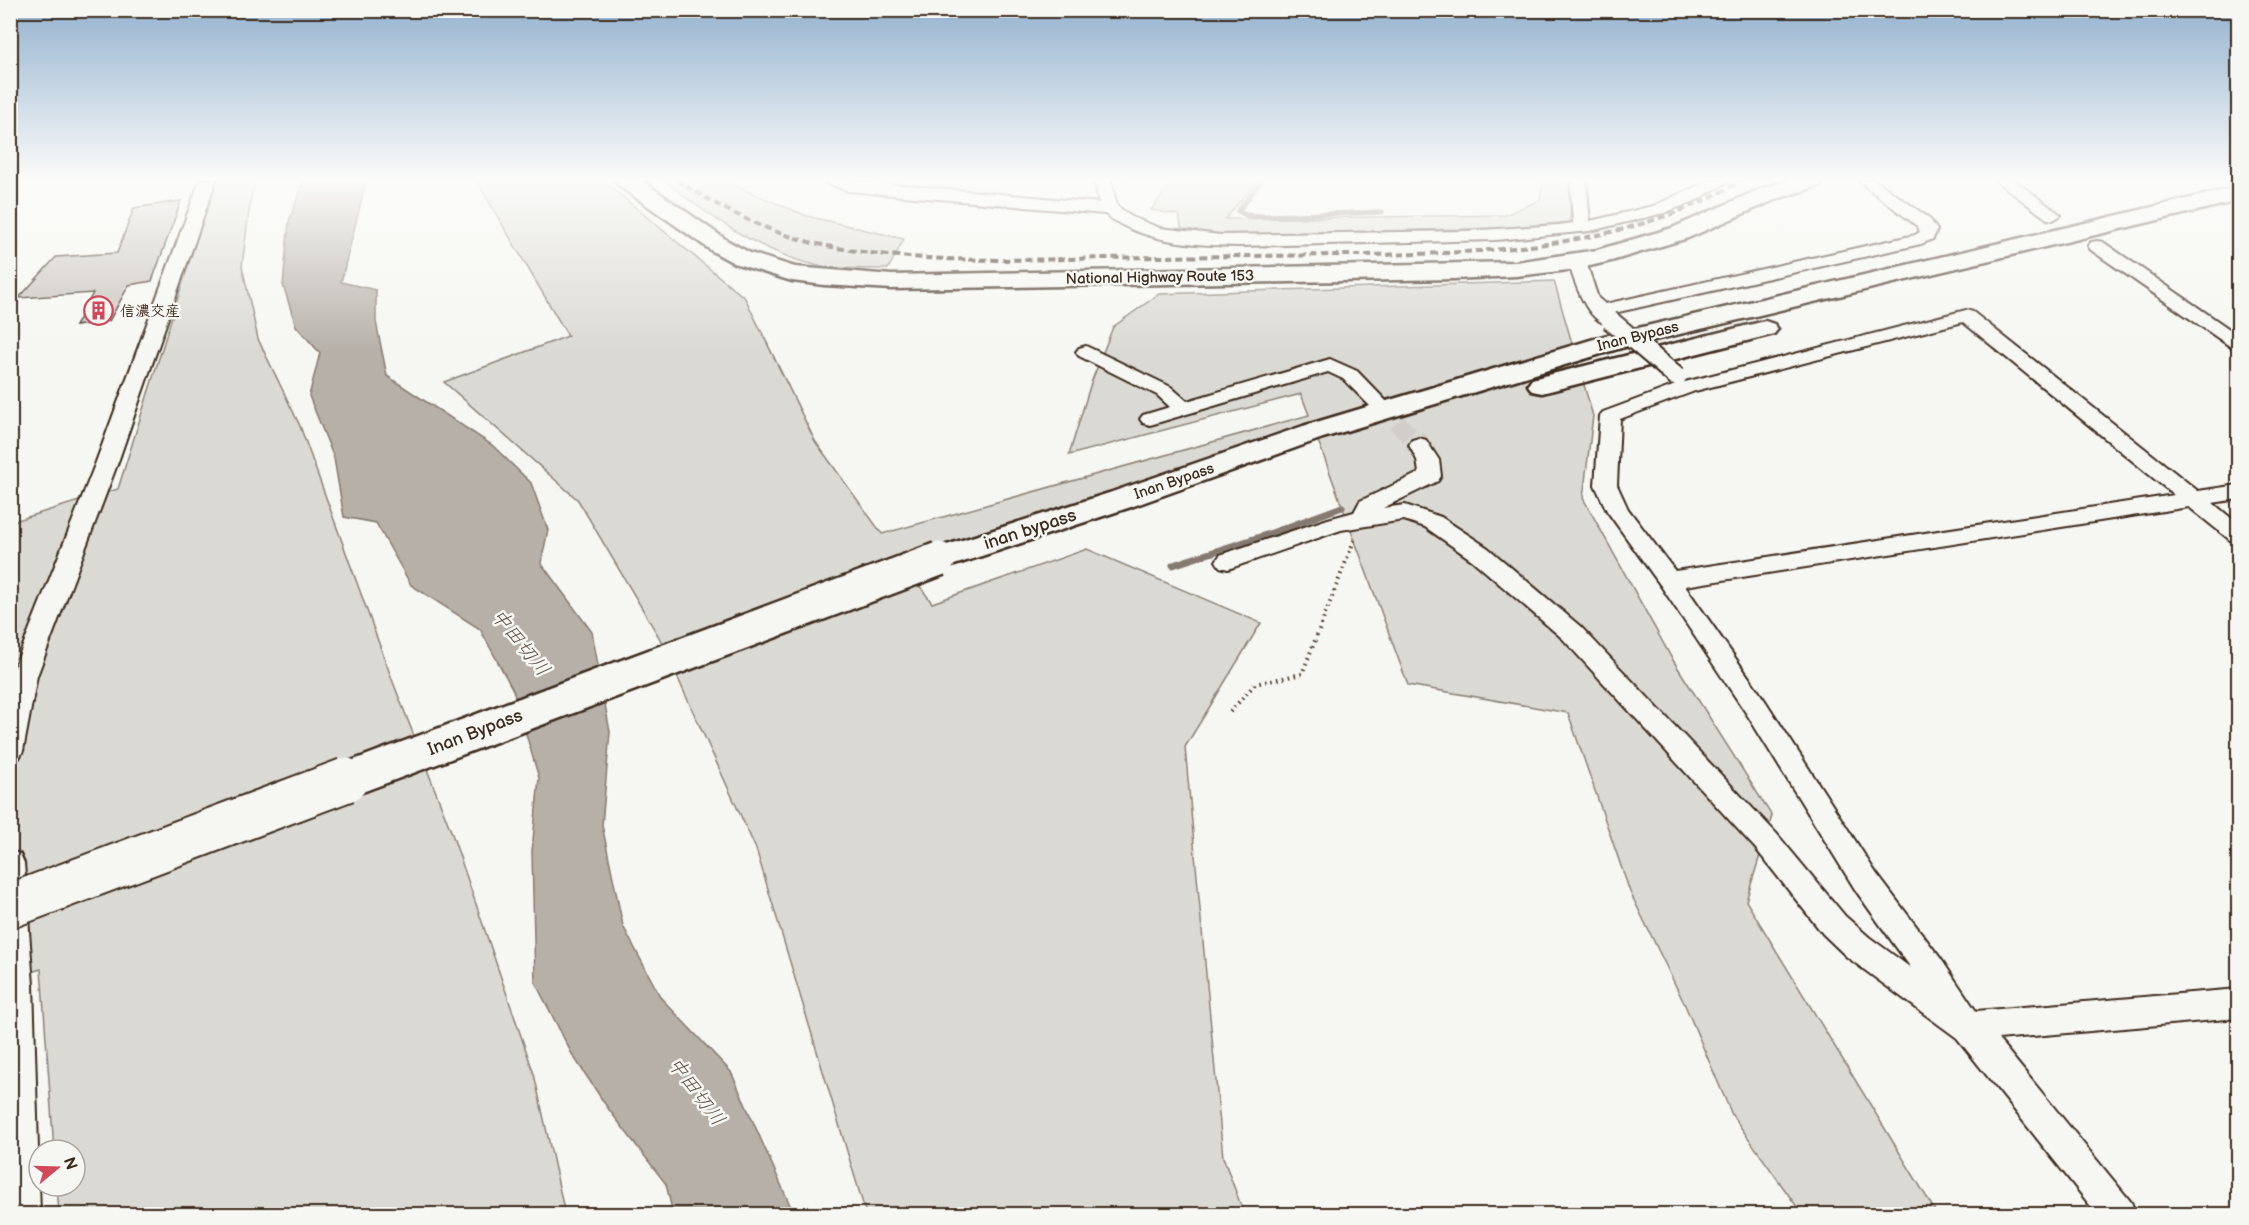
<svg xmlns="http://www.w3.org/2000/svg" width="2249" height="1225" font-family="'Balsamiq Sans','Klee One',sans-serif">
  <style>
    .green { fill: #dad9d3; stroke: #8a8278; stroke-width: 1.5 }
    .water { fill: #b6b0a9; stroke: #857a71; stroke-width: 1.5 }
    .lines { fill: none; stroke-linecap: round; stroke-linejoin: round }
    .stream-far1 { stroke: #857a71; stroke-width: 5 }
    .stream { stroke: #857a71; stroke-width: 7 }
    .building { fill: #c8c3be; stroke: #3b2a1e; stroke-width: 1.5 }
    .minor-tunnel-far1 { stroke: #d1cdc8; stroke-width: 18; stroke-dasharray: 18 9; stroke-linecap: butt }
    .minor-tunnel { stroke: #d1cdc8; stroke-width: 24; stroke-dasharray: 24 12; stroke-linecap: butt }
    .minor-casing { stroke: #3b2a1e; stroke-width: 4 }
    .highway-casing { stroke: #3b2a1e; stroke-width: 5 }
    .path-far1 { stroke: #3b2a1e; stroke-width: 3; stroke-dasharray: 1.5 4; stroke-linecap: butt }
    .path { stroke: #3b2a1e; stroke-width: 4; stroke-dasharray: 1.5 4.5; stroke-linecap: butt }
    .minor { fill: #f6f6f2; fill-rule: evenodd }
    .highway { fill: #f6f6f2; fill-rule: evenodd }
    .rail { stroke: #3b2a1e; stroke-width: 4; stroke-dasharray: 7 4; stroke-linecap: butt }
    .minor-bridge-casing { stroke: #3b2a1e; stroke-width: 22; stroke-linecap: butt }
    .highway-bridge-far1-casing { stroke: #3b2a1e; stroke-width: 38; stroke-linecap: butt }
    .highway-bridge-casing { stroke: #3b2a1e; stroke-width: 47; stroke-linecap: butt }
    .minor-bridge { stroke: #f6f6f2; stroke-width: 18 }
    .highway-bridge-far1 { stroke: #f6f6f2; stroke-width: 33 }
    .highway-bridge { stroke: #f6f6f2; stroke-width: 43 }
    .labels { text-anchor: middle; stroke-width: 5; stroke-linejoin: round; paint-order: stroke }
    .far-street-label { font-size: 15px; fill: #3b2a1e; stroke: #f6f6f2 }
    .far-poi-label { font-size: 15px; font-weight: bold; fill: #3b2a1e; stroke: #f6f6f2; text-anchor: start }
    .street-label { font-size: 18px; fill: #3b2a1e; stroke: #f6f6f2 }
    .water-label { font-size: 20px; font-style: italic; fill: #605248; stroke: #f6f6f2 }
  </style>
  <rect width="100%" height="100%" fill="#f6f6f2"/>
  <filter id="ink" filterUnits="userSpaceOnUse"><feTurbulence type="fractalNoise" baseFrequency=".0167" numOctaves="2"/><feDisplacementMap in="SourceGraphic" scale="12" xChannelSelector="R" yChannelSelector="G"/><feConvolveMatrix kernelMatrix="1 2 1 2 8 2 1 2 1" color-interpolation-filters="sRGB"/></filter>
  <g filter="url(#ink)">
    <path class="green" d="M215 180H257L251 196 242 266 258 339 300 426 393 682 451 831 534 1074 565 1214H59L57 1186H75V1150H54L41 969 11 978V522L118 489Z
      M476 180H602L745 298 815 441 882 534 1309 415 1301 394 1069 455 1091 383 1113 327 1159 294 1554 281 1593 416 1583 498 1671 657 1772 816 1746 901 1937 1214H1802L1732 1115 1685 1005 1630 892 1568 713 1408 685 1313 427 901 560 932 603 1087 549 1261 623 1185 747 1223 1157 1244 1214H866L756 849 659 637 578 500 444 382 568 336Z
      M664 180H721L807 216 904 239 888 269C864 268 837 270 815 265 762 253 705 214 664 180Z
      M1175 180H1258L1225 219 1505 215 1540 200 1543 180H1577L1569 222 1499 228 1219 235 1182 231 1179 215 1151 210Z"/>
    <path class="water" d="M303 180H370L365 186 341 282 376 290V322L387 376 492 445 531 483 548 530 541 563 592 632 610 732 602 825 623 926 661 998 731 1072 794 1214H673L666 1184 607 1107 572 1054 535 982 532 851 539 778 513 690 480 629 411 585 376 523 344 517 334 458 309 396 320 353 296 326 283 285 289 221 304 181Z"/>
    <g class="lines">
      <path class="stream-far1" d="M1262 180 1238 211 1246 215 1263 216 1382 212"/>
      <path class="stream" d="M1173 565 1269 534 1342 507"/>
    </g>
    <path class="building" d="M181 201 152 281 129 285 109 321 75 326 93 293 19 298 56 257 117 253 134 208Z"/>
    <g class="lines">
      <path class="minor-tunnel-far1" d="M1378 403 1416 442"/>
      <path class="minor-tunnel" d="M1414 440 1419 445"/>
      <defs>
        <path id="minor" d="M200 180H216L118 462 37 676 23 751 19 758 10 761 11 676 96 462Z
          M824 180H847L1099 203 1095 180H1111L1117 206 1132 217 1160 228 1221 235 1464 231 1559 225 1573 223 1570 180H1586L1590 221 1653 206 1710 180H1730L1697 200 1664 213 1590 231 1496 240 1240 246C1195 245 1142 243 1105 214L848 191 826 183Z
          M1857 180H1875L1929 218 1937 230 1933 239 1921 244 1614 313 1619 320 1617 324C1588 331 1575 282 1568 262L1571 258H1583L1586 262 1598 298 1605 304 1915 235 1920 232 1917 226Z
          M1995 180H2014L2061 215 2053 220 2047 219Z
          M2097 241 2103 242 2238 335V349L2231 347 2091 250 2088 246 2091 242Z
          M1966 310 1973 312 2198 491 2238 485V499L2213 503 2238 524V542L2230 540 2189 507 1685 586 1766 702 1876 873 1941 959 1976 1011 2238 989V1018L1998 1039 2131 1202 2136 1214H2097L1957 1038 1847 957 1823 934 1756 849 1563 639 1472 560 1425 527 1404 520 1341 530 1228 569 1220 567 1216 561 1220 555 1328 519 1354 512 1360 501 1419 473 1417 460 1409 445 1412 440 1419 438 1426 440 1439 460 1441 476 1438 481 1383 508 1405 505 1441 517 1488 548 1581 627 1776 833 1845 916 1869 937 1911 968 1856 891 1748 716 1661 586 1607 511 1595 485 1600 416 1603 412 1681 383ZM1963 322 2174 495 1675 571 1628 509 1617 485 1620 419 1695 391Z
          M1086 346 1171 387 1187 401 1330 359 1357 371 1388 403 1385 407H1371L1343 379 1328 372 1150 425 1143 423 1140 419 1143 415 1170 407 1157 395 1079 356 1076 352 1079 348Z
          M10 851 20 854 24 863 33 985 40 1214H10Z"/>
        <path id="highway" d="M615 180H641L728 241 750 253 795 267 892 275 1516 262 1597 250 1672 228 1763 188 1790 180H1825L1822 185 1779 198 1688 238 1611 261 1577 269 1516 276 1453 279 892 289 824 285 792 281 734 263 712 251 618 185Z
          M2238 187V201L1621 348 1323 438 1131 507 939 570 928 567 923 559 928 551 1109 493 1303 426 1604 336Z
          M1765 321 1774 324 1778 329 1774 334 1542 393 1532 391 1528 385 1532 379Z"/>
      </defs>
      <use href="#minor" class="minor-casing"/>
      <use href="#highway" class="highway-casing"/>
      <path class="path-far1" d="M1122 181 1140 180"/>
      <path class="path" d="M1230 712 1255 684 1302 674 1355 538"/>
      <use href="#minor" class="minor"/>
      <use href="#highway" class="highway"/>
      <path class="rail" d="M677 180C726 212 774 236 832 247 939 267 1052 258 1160 257 1217 256 1274 256 1330 255 1460 255 1628 252 1741 180"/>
      <defs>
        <path id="minor-bridge" d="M1610 320 1677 377"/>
        <path id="highway-bridge-far1" d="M342 782 939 559"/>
        <path id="highway-bridge" d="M10 906 346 780"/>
      </defs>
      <use href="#minor-bridge" class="minor-bridge-casing"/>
      <use href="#highway-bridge-far1" class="highway-bridge-far1-casing"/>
      <use href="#highway-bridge" class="highway-bridge-casing"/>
      <use href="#minor-bridge" class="minor-bridge"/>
      <use href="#highway-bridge-far1" class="highway-bridge-far1"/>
      <use href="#highway-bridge" class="highway-bridge"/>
    </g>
  </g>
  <linearGradient id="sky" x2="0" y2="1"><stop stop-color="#94b2cf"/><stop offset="0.51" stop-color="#fbfbf9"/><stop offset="1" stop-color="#fbfbf9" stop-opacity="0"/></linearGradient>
  <rect width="2249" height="352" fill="url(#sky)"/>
  <defs>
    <symbol id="building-ring" viewBox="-11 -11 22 22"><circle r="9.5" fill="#f6f6f2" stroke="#d1495b" stroke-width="1.5"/><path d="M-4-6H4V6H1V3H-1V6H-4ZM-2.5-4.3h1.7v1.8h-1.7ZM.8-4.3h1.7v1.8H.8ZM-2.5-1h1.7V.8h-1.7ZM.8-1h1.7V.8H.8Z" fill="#d1495b"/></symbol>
  </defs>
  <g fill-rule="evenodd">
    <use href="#building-ring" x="82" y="294" width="33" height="33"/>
  </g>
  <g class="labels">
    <g class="far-street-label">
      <text transform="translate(1160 277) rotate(-1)" y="5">National Highway Route 153</text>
      <text transform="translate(1638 336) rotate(-14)" y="5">Inan Bypass</text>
      <text transform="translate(1174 481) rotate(-19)" y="5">Inan Bypass</text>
    </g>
    <g class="far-poi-label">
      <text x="120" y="316">信濃交産</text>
    </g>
    <g class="street-label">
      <text transform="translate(1030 529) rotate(-18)" y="6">inan bypass</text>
      <text transform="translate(475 732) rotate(-21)" y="6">Inan Bypass</text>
    </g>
    <g class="water-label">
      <text transform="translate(521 642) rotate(51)" y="7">中田切川</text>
      <text transform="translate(697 1091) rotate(53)" y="7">中田切川</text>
    </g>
  </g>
  <rect width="2249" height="1225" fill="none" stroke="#f6f6f2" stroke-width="36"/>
  <rect x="18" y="18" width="2213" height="1189" fill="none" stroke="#3b2a1e" stroke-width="2" filter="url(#ink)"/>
  <g transform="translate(57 1168) rotate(71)"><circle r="28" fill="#f6f6f2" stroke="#aba49d" stroke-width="1.5"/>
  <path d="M0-4.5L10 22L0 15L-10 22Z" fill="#d1495b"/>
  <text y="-9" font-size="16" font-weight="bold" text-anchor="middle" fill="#3b2a1e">N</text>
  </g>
</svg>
